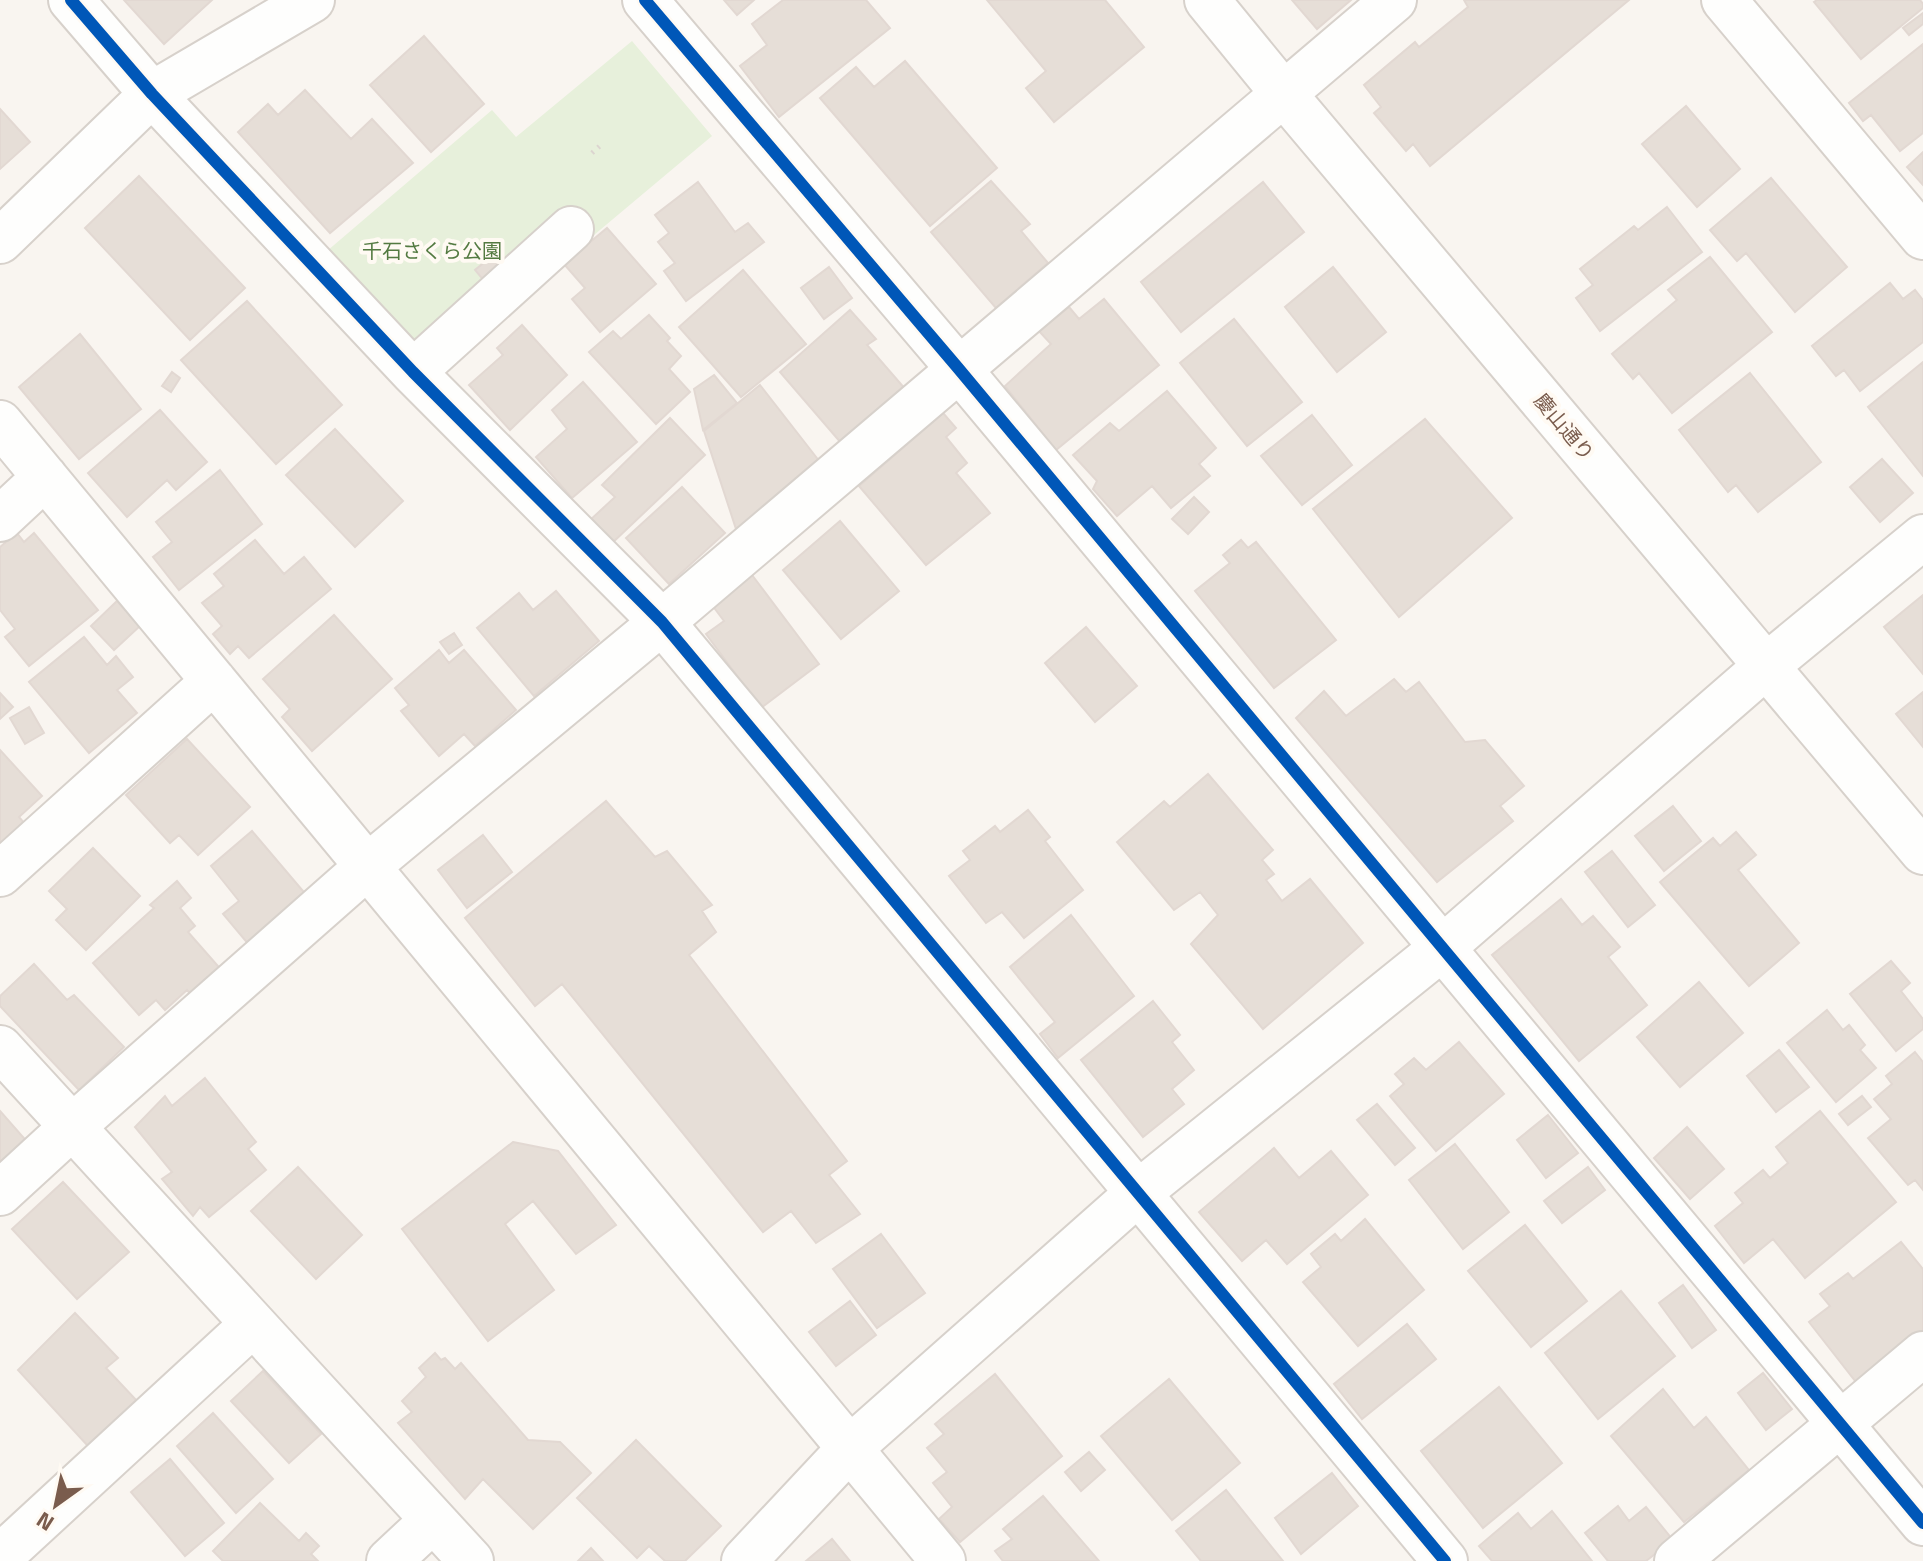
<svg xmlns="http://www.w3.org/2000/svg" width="1923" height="1561" font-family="'Titillium Web','Noto Sans JP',sans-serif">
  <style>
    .green { fill: #e7f0db }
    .building { fill: #e6ded7; stroke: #e2d8d2; stroke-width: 2 }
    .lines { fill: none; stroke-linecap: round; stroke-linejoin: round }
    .minor-casing { stroke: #d7d1cb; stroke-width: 48 }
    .path { stroke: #dcd5d0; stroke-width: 5; stroke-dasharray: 2 6; stroke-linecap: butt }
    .minor { stroke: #fefefd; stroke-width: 44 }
    .cycleway-casing { stroke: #fffaf3; stroke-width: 17 }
    .cycleway { stroke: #0057b8; stroke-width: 12 }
    .labels { text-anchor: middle; stroke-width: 8; stroke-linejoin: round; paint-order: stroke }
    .park-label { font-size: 20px; fill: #537a41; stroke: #fffaf3 }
    .street-label { font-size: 20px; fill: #7a5c4d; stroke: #fffaf3 }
  </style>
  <rect width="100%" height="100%" fill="#f9f5f0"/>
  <path class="green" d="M632 41 712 136 594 235 577 215 410 360 320 257 492 110 516 137Z"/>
  <path class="building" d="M124 0H212L164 44Z
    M724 0H754L737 15Z
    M783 0H866L890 28 779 117 740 66 767 45 752 24Z
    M987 0H1105L1144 47 1054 122 1026 88 1046 71Z
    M1292 0H1351L1317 29Z
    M1464 0H1629L1430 166 1413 144 1406 151 1374 113 1381 107 1364 85 1415 42 1419 47 1468 7Z
    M1817 0H1920L1923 4V8L1861 59 1814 2Z
    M1923 13V24L1909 35 1903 28Z
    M424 36 484 104 431 152 370 85Z
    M1923 44V133L1900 151 1871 115 1863 121 1849 103Z
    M905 61 997 168 930 226 820 98 856 67 874 87Z
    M305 90 351 139 372 119 413 163 330 233 238 132 268 104 278 115Z
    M1686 106 1740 169 1697 207 1642 144Z
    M0 109 30 142 0 169Z
    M1923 152V185L1907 167Z
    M139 176 245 288 190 340 85 228Z
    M1771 178 1847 267 1795 312 1746 253 1737 261 1710 230Z
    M991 181 1030 224 1021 231 1048 263 996 308 931 232Z
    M698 182 735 232 748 223 764 242 686 301 664 271 675 263 658 242 669 233 655 215Z
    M1263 182 1304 232 1181 332 1141 282Z
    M1667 207 1702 252 1600 331 1576 298 1593 285 1580 269 1634 226 1638 230Z
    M607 228 656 284 600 332 572 299 585 288 564 264Z
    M492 256 502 270 485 282 475 270Z
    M1710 257 1772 332 1672 413 1639 373 1633 379 1612 354 1677 300 1668 290Z
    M829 267 852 298 824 319 801 288Z
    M1333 267 1386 332 1337 372 1285 307Z
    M743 270 806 344 741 397 679 327Z
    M1890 283 1903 299 1915 290 1923 300V342L1860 391 1844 370 1836 376 1812 346Z
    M1104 299 1159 365 1056 450 1005 386 1051 344 1039 331 1069 307 1079 319Z
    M247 301 342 405 276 464 181 360Z
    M850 310 876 339 867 345 906 390 842 444 780 372Z
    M649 315 670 338 667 341 681 356 669 369 690 392 656 424 589 352 613 331 621 339Z
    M1234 319 1302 402 1247 446 1180 363Z
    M522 325 567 375 510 430 469 385 503 355 497 348Z
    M80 334 141 409 79 459 19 387Z
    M1923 362V476L1868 407Z
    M172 372 180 378 171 392 162 386Z
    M1750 373 1821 462 1758 512 1736 485 1728 492 1679 430Z
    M714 375 737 403 703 430 694 389Z
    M583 382 637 442 572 498 536 457 567 429 552 410Z
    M760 385 820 462 736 529 704 431Z
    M1167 391 1216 448 1199 464 1210 476 1171 508 1152 486 1117 516 1093 489 1097 481 1073 455 1110 423 1119 431Z
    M160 410 207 462 176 490 167 480 127 517 88 473Z
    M943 413 956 428 946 437 967 463 956 473 990 513 926 565 859 486Z
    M1312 415 1352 465 1302 505 1261 456Z
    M670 418 705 455 610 545 588 522 615 497 602 485Z
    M1425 419 1512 518 1399 617 1313 509Z
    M335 429 403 501 355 547 286 475Z
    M1882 459 1913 493 1880 522 1850 487Z
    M220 470 262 524 179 590 153 557 172 542 156 522Z
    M682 487 725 533 669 584 626 538Z
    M1194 497 1209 512 1188 534 1172 519Z
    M840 521 899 591 841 639 783 570Z
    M17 533 24 542 34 533 98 610 29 666 5 637 15 629 0 610V547Z
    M255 540 284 574 304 557 331 589 249 658 238 646 230 654 213 634 222 626 202 603 224 586 214 574Z
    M1241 540 1248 548 1256 542 1336 640 1274 688 1195 591 1230 563 1223 555Z
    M749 571 819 664 761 708 706 634 724 621 709 601Z
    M556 591 599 641 534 696 477 628 519 593 533 610Z
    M1923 595V674L1884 627Z
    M117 601 140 626 114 650 91 626Z
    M334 615 392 679 312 751 282 717 290 709 263 679Z
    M1086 627 1137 686 1095 722 1045 663Z
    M454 633 462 645 449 654 440 642Z
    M84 637 107 665 116 656 133 677 117 690 137 713 89 753 29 682Z
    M439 650 449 663 464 650 516 710 475 746 464 734 439 756 401 711 409 705 395 688Z
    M1394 679 1406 692 1419 682 1465 742 1485 740 1524 786 1500 806 1513 821 1437 882 1296 718 1324 691 1346 716Z
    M1923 692V747L1896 714Z
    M0 693 13 707 0 719Z
    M29 707 44 733 25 744 10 718Z
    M187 739 250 807 198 855 179 835 170 843 126 795Z
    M0 750 42 796 19 817 29 829 0 856Z
    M1208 774 1273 850 1262 860 1274 874 1266 880 1282 901 1310 879 1363 943 1263 1029 1191 944 1218 915 1200 892 1174 910 1117 842 1164 801 1170 807Z
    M606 801 655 857 667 851 712 905 702 911 716 932 689 955 847 1161 829 1175 860 1214 816 1243 791 1211 763 1232 562 984 535 1006 465 918Z
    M1673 806 1701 841 1664 871 1635 836Z
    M1028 810 1050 837 1045 841 1083 890 1024 938 1002 912 986 923 949 876 970 860 963 851 995 826 1000 832Z
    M252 831 308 897 250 946 223 914 239 901 211 866Z
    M1736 832 1756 855 1738 870 1799 943 1749 986 1660 882 1713 838 1720 846Z
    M483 835 512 872 467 908 438 870Z
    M93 848 140 896 86 950 56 920 67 909 49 891Z
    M1612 851 1655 905 1628 927 1585 872Z
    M177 881 191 898 180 908 195 926 188 932 224 973 195 999 187 990 165 1010 156 1000 139 1015 93 963 154 908 150 905Z
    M1561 899 1582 925 1593 916 1620 947 1608 957 1647 1005 1579 1061 1492 955Z
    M1071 915 1134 996 1058 1058 1040 1034 1055 1022 1010 967Z
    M1891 961 1910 983 1901 991 1923 1019V1029L1896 1051 1850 994Z
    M34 964 67 1000 74 995 124 1047 79 1090 0 1006V996Z
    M1699 982 1743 1033 1680 1087 1637 1037Z
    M1153 1001 1180 1035 1172 1042 1194 1070 1172 1089 1184 1104 1143 1137 1081 1060Z
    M1827 1010 1843 1030 1849 1025 1865 1045 1860 1050 1876 1068 1836 1102 1787 1043Z
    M1459 1042 1504 1094 1436 1151 1390 1096 1404 1084 1395 1074 1414 1058 1426 1070Z
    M1779 1050 1809 1087 1776 1112 1747 1076Z
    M1915 1052 1923 1062V1190L1915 1180 1908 1185 1868 1138 1891 1119 1874 1099 1892 1084 1886 1076Z
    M205 1078 256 1142 248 1149 266 1170 209 1217 200 1207 193 1216 162 1179 172 1172 135 1127 165 1096 172 1106Z
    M1862 1096 1871 1107 1848 1125 1839 1114Z
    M1377 1104 1415 1148 1395 1165 1357 1120Z
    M0 1111 29 1144 0 1169Z
    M1820 1111 1896 1202 1805 1278 1773 1239 1744 1263 1715 1226 1743 1203 1735 1193 1763 1170 1770 1178 1788 1163 1776 1147Z
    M1548 1115 1578 1153 1546 1178 1517 1140Z
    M1687 1127 1724 1169 1690 1199 1654 1158Z
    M513 1142 558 1151 616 1225 576 1254 533 1201 505 1224 554 1290 488 1341 402 1229Z
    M1455 1144 1509 1212 1463 1249 1409 1180Z
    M1274 1148 1299 1178 1331 1151 1368 1195 1287 1264 1266 1240 1242 1261 1199 1212Z
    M298 1167 362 1235 316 1279 251 1211Z
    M1588 1167 1605 1190 1562 1223 1544 1201Z
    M63 1182 129 1252 77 1299 12 1229Z
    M1365 1219 1424 1290 1358 1346 1303 1282 1321 1267 1311 1254 1335 1234 1341 1241Z
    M1525 1225 1587 1301 1531 1347 1468 1271Z
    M881 1234 925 1293 877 1328 833 1269Z
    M1901 1242 1923 1269V1331L1856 1382 1809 1322 1830 1306 1820 1294 1848 1273 1853 1279Z
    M1683 1285 1716 1330 1692 1348 1659 1303Z
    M1621 1291 1675 1356 1598 1419 1545 1353Z
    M850 1301 876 1335 836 1366 809 1332Z
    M75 1313 118 1358 106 1368 137 1401 88 1446 18 1370Z
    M1407 1324 1436 1359 1362 1419 1334 1384Z
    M435 1353 441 1360 445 1358 455 1369 461 1363 528 1440 560 1442 591 1473 533 1529 483 1479 465 1499 398 1423 412 1412 402 1401 426 1377 419 1368Z
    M263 1371 321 1434 289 1463 231 1401Z
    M1763 1373 1792 1409 1766 1430 1738 1393Z
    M995 1374 1062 1456 960 1542 939 1519 952 1507 933 1483 947 1472 927 1448 944 1434 935 1424Z
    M1169 1379 1240 1463 1172 1520 1101 1436Z
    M1499 1387 1562 1463 1483 1528 1421 1451Z
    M1663 1389 1694 1428 1706 1417 1749 1470 1684 1522 1611 1436Z
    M213 1413 273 1479 236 1513 177 1446Z
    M636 1440 721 1526 685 1561H665L649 1546 637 1558 577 1498Z
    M1089 1452 1105 1470 1081 1491 1065 1472Z
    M170 1459 224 1523 185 1556 131 1492Z
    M1332 1473 1358 1506 1301 1554 1275 1518Z
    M1226 1490 1283 1561H1201L1176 1531Z
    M1043 1496 1099 1561H1003L995 1551 1012 1539 1003 1529Z
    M260 1503 299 1541 306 1533 319 1546 311 1554 318 1561H223L213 1551Z
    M1618 1506 1629 1521 1646 1507 1673 1540 1646 1561H1608L1585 1533Z
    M1552 1511 1592 1561H1492L1479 1546 1518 1513 1531 1529Z
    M832 1539 850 1561H806Z
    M591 1548 603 1561H578Z"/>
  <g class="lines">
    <defs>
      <path id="minor" d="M71 0 152 94 413 372 662 622 1445 1561
        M645 0 958 368 1923 1523
        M1207 0 1283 93 1923 852
        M1724 0 1923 237
        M0 241 152 94 312 0
        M413 372 571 229
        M0 423 943 1561
        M0 519 45 477
        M0 874 214 681
        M0 1048 471 1561
        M0 1193 72 1127 368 866 662 622 1394 0
        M0 1557 253 1324
        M389 1561 433 1520
        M744 1561 849 1449 1138 1193 1441 949 1765 667 1923 537
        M1677 1561 1923 1354"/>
    </defs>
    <use href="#minor" class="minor-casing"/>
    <path class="path" d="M592 153 602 144"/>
    <use href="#minor" class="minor"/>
    <defs>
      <path id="cycleway" d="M71 0 152 94 413 372 662 622 1445 1561
        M645 0 958 368 1923 1523"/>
    </defs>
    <use href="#cycleway" class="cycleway-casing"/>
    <use href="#cycleway" class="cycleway"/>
  </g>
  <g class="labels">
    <g class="park-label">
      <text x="432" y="258">千石さくら公園</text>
    </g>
    <g class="street-label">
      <text transform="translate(1564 427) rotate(50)" y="7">慶山通り</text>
    </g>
  </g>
  <g transform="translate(56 1505) rotate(213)" stroke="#fffaf3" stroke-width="6" paint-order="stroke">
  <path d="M0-6L14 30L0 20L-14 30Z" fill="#7a5c4d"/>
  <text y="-12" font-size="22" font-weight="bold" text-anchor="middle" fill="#7a5c4d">N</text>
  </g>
</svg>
